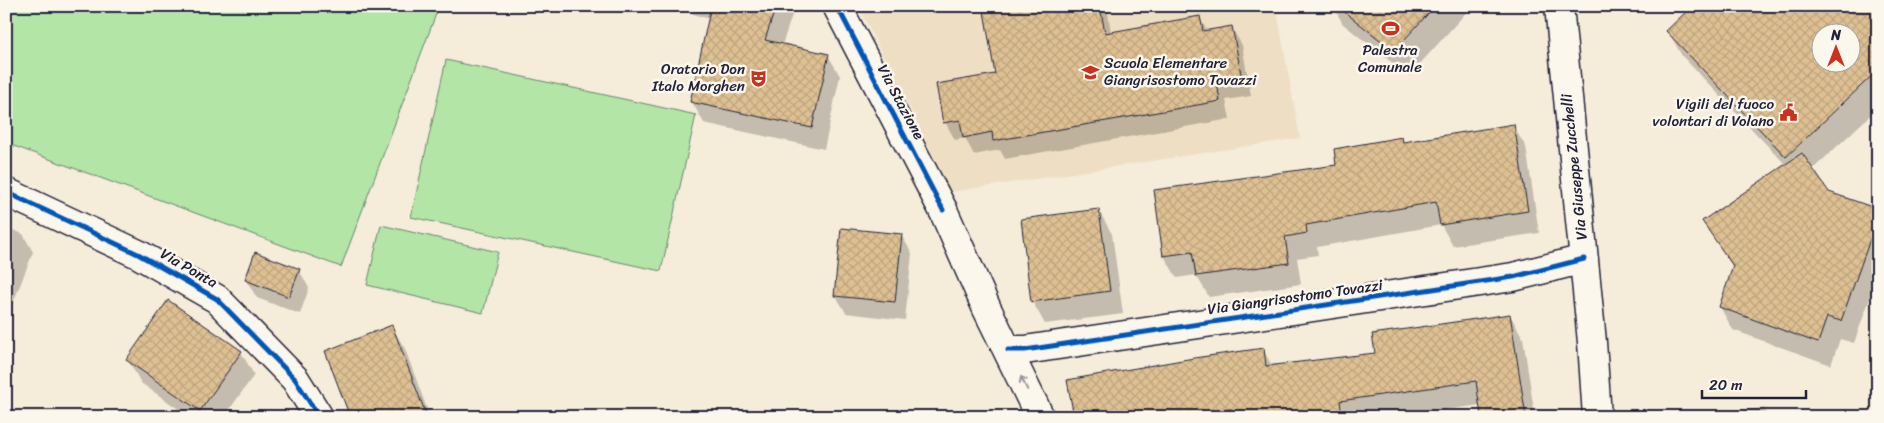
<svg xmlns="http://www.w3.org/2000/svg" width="1884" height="423" font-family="Sriracha,sans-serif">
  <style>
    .built { fill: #eedfc4 }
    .pitch { fill: #b2e5a6; stroke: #6a8470 }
    .shadow { fill: #0003; fill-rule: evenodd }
    .building { fill: url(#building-cross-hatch); stroke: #22223b; fill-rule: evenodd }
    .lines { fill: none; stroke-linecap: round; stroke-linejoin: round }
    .pedestrian-casing { stroke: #22223b; stroke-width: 31 }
    .minor-casing { stroke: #22223b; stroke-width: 31 }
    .pedestrian { stroke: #fbf7ec; stroke-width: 28 }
    .minor { stroke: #fbf7ec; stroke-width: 28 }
    .cycleway-casing { stroke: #fbf7ec; stroke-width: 8 }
    .cycleway { stroke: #0057b8; stroke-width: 5 }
    .oneway { stroke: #99979c }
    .labels { text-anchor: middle; stroke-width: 5; stroke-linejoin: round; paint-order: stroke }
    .poi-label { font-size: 15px; fill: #22223b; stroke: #fbf7ec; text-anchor: end }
    .street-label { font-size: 15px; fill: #22223b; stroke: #fbf7ec }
  </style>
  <defs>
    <pattern id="building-cross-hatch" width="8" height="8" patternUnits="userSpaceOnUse" patternTransform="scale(1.25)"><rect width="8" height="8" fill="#dec092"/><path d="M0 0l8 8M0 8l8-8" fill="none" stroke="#bea57f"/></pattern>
  </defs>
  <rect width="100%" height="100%" fill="#f5ecda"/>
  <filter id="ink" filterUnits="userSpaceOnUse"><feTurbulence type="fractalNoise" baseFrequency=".02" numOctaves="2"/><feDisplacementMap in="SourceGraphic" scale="10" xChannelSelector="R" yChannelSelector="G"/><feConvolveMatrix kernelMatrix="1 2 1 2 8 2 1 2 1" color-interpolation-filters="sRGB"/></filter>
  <g filter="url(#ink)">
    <path class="built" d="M858 6H1276L1300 138 951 192Z"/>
    <path class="pitch" d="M6 6H439L341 267 6 143Z
      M446 60 696 115 661 271 411 217Z
      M381 225 498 252 483 313 367 285Z"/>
    <path class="shadow" d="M689 6H795L782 45 828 55 840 76 824 149 704 123 692 102 710 19 693 14Z
      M984 6H1107L1111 33 1199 17 1208 32 1231 27 1242 45 1251 96 1226 100 1230 119 1005 159 1000 150 974 155 965 138 955 140 945 122 996 75Z
      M1333 6H1472L1409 76 1343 24Z
      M1878 6V108L1812 170 1828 193 1878 211V276L1854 343 1840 339 1831 365 1733 330 1720 307 1734 268 1704 221 1786 165 1682 56 1668 31ZM1822 32H1852V62H1822Z
      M1513 126 1526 147 1539 233 1453 246 1441 225 1317 247 1318 255 1297 258 1301 284 1209 297 1196 275 1177 278 1164 256 1155 191 1338 166 1401 138 1404 143Z
      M1099 211 1112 234 1123 314 1045 324 1032 301Z
      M6 227 23 234 33 252 10 311 6 309Z
      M901 235 912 253 905 320 846 313 836 296Z
      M299 270 309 288 300 314 257 298 246 280Z
      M1510 315 1523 338 1535 417H1482L1480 405 1397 417H1075L1263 350 1273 367 1376 354Z
      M392 327 405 349 430 417H351Z
      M241 352 254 375 224 417H190L141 383 128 360Z
      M1764 408 1768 417H1656Z"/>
    <path class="building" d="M711 6H776L765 40 829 54 812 128 690 102Z
      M983 6H1100L1105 33 1200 16 1203 31 1232 26 1242 79 1217 83 1220 101 993 141 992 132 963 138 960 120 943 123 936 84 995 74Z
      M1337 6H1435L1394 51Z
      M1692 6H1878V70L1786 157 1666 31ZM1822 32H1852V62H1822Z
      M1514 124 1528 211 1440 225 1436 202 1306 225 1307 233 1285 237 1289 263 1196 276 1192 252 1163 256 1154 190 1336 165 1334 149 1402 137 1403 142Z
      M1802 153 1829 192 1878 209V217L1841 321 1827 317 1818 343 1719 307 1733 266 1702 221Z
      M1099 209 1110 291 1031 302 1021 219Z
      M841 228 902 234 895 302 834 296Z
      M255 252 300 269 289 297 245 280Z
      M168 300 242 351 200 411 126 360Z
      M1510 314 1526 417H1481L1476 381 1340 401 1342 417H1232L1231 409 1167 417H1074L1067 380 1194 358 1264 348 1266 366 1375 353 1372 334Z
      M392 325 427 417H350L325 351Z"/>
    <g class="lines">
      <defs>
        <path id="pedestrian" d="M837 6 943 210"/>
        <path id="minor" d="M1559 6 1592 342 1597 417
          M6 192 138 254 217 299 295 379 319 417
          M943 210 987 309 1040 417
          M1008 350H1025L1513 277 1584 259"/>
      </defs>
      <use href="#pedestrian" class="pedestrian-casing"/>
      <use href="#minor" class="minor-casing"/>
      <use href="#pedestrian" class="pedestrian"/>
      <use href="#minor" class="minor"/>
      <defs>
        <path id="cycleway" d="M837 6 943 210
          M6 192 138 254 217 299 295 379 319 417
          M1008 350H1025L1513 277 1584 259"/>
      </defs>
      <use href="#cycleway" class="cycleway-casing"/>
      <use href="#cycleway" class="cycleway"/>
    </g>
    <defs><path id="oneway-shaft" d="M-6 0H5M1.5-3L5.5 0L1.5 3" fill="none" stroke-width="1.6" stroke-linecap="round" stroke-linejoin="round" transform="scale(1.25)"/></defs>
    <use class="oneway" href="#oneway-shaft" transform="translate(1024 383) rotate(-116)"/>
  </g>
  <defs>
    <symbol id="stadium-bare" viewBox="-9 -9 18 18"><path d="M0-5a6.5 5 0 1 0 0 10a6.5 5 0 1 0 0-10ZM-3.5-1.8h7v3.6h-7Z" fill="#c8321e" stroke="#fbf7ec" stroke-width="2.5" paint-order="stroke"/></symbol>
    <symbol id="school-bare" viewBox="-9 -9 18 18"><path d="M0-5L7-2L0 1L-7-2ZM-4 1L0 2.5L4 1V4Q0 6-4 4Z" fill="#c8321e" stroke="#fbf7ec" stroke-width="2.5" paint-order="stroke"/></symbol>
    <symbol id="theatre-bare" viewBox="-9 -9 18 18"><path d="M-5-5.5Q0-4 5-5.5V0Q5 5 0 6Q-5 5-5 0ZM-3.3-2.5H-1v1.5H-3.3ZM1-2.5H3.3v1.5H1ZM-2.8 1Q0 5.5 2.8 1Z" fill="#c8321e" stroke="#fbf7ec" stroke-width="2.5" paint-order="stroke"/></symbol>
    <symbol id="civic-bare" viewBox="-9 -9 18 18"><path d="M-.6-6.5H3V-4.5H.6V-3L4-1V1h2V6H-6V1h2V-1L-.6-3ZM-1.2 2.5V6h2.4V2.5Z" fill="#c8321e" stroke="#fbf7ec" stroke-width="2.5" paint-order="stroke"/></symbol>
  </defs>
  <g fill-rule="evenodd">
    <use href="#stadium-bare" x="1378" y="16" width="25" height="25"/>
    <use href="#school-bare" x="1078" y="60" width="25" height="25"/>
    <use href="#theatre-bare" x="746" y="66" width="25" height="25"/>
    <use href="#civic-bare" x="1776" y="100" width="25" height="25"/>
  </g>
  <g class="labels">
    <g class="poi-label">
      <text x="1390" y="55" text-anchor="middle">Palestra<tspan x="1390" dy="17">Comunale</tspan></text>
      <text x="1104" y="68" text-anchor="start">Scuola Elementare<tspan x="1104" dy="17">Giangrisostomo Tovazzi</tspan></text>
      <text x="745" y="74">Oratorio Don<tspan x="745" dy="17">Italo Morghen</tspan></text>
      <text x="1774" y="109">Vigili del fuoco<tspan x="1774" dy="17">volontari di Volano</tspan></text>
    </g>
    <g class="street-label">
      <text transform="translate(901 102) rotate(62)" y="5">Via Stazione</text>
      <text transform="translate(1574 167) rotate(-96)" y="5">Via Giuseppe Zucchelli</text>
      <text transform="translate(189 268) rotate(30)" y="5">Via Ponta</text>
      <text transform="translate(1295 297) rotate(-8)" y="5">Via Giangrisostomo Tovazzi</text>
    </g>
  </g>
  <rect width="1884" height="423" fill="none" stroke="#fbf7ec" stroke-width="25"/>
  <rect x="12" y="12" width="1859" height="398" fill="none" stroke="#22223b" stroke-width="2" filter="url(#ink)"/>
  <g transform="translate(1836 48)"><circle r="24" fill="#fbf7ec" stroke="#a4a2a5"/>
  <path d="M0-4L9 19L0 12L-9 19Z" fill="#c8321e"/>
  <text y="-8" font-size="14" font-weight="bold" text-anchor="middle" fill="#22223b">N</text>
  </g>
  <path d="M1702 390v8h104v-8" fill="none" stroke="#22223b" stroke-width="2.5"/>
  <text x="1709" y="390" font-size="15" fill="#22223b" stroke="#fbf7ec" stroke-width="4" paint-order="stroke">20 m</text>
</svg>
